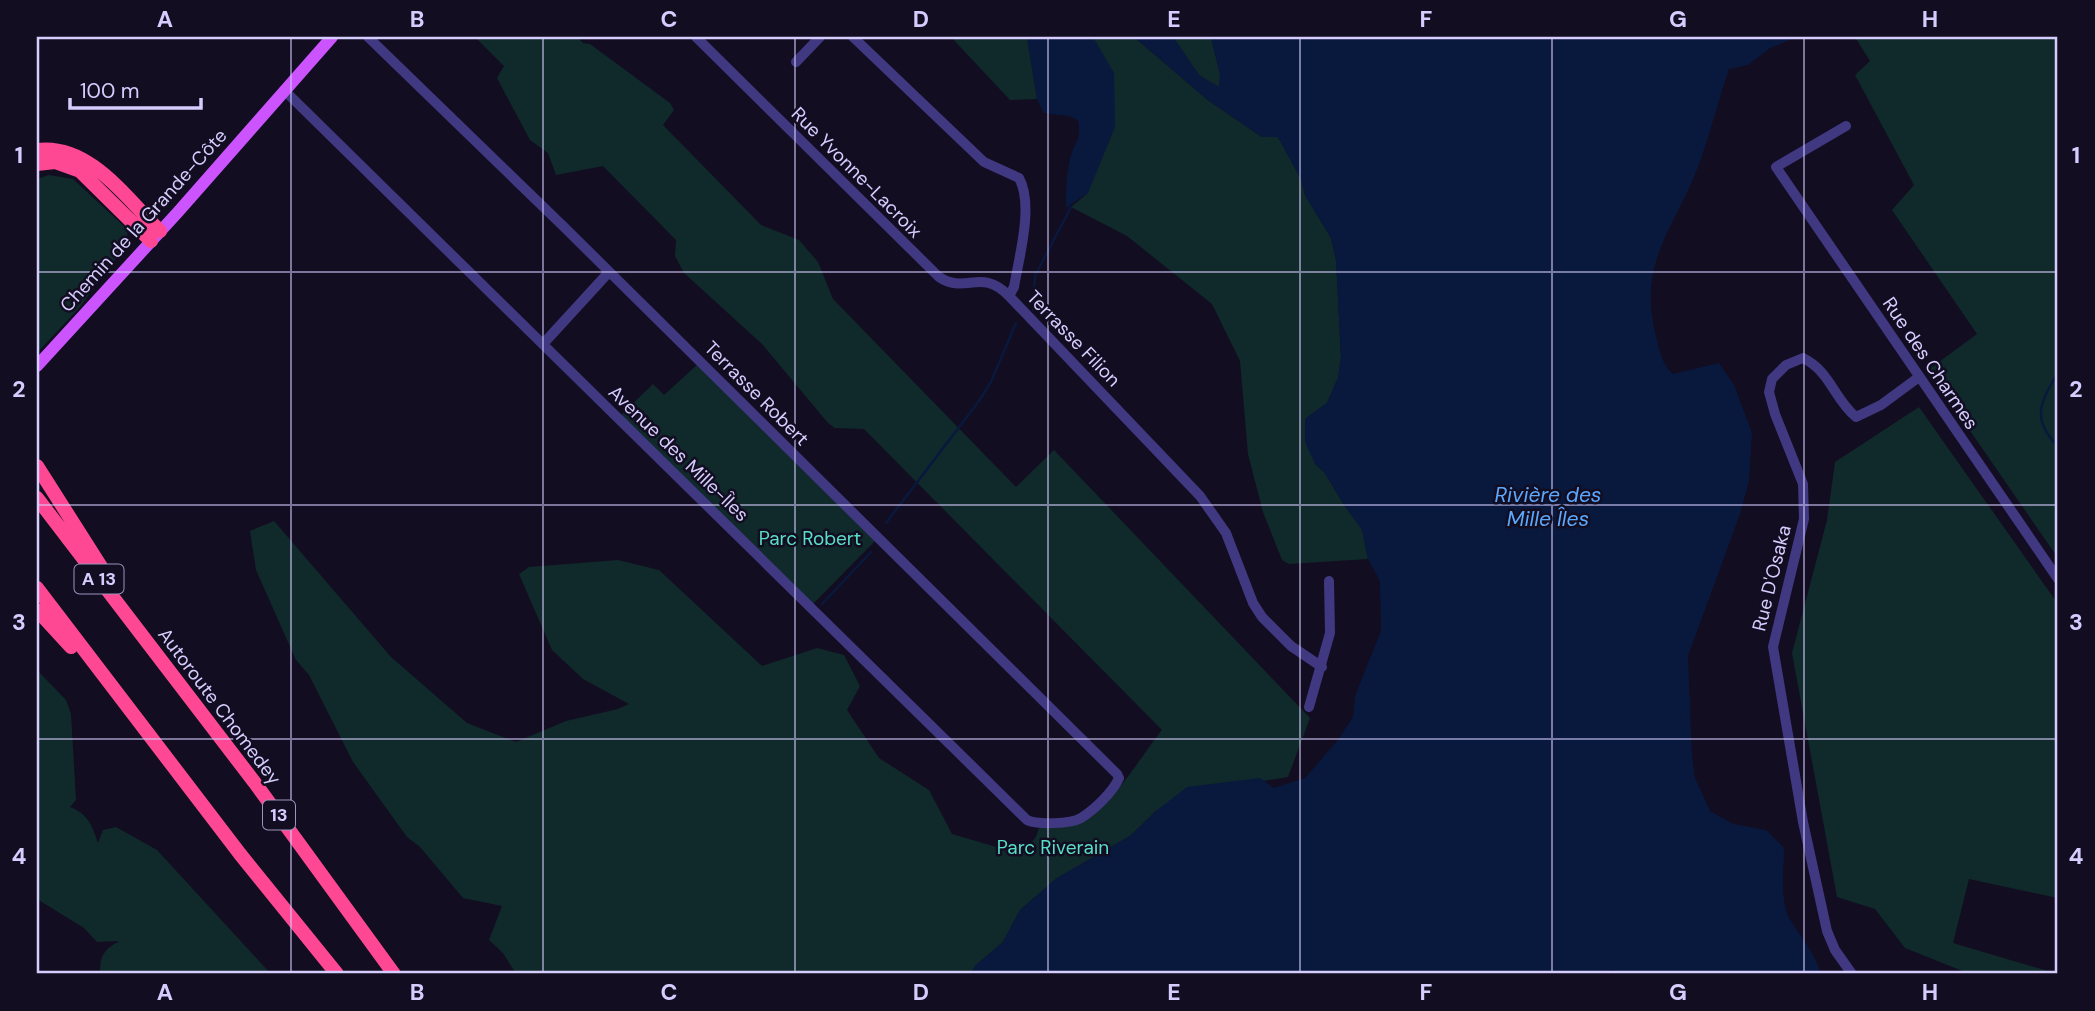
<svg xmlns="http://www.w3.org/2000/svg" width="2095" height="1011" font-family="'DM Sans',sans-serif">
  <style>
    .green { fill: #102a2b }
    .water { fill: #09193e }
    .lines { fill: none; stroke-linecap: round; stroke-linejoin: round }
    .stream { stroke: #09193e; stroke-width: 2.5 }
    .minor { stroke: #403880; stroke-width: 10 }
    .major { stroke: #cb54ff; stroke-width: 12 }
    .highway { stroke: #ff4893; stroke-width: 14 }
    .grid { fill: none; stroke: #d6cdff; stroke-width: 2; stroke-opacity: 0.55 }
    .labels { text-anchor: middle; stroke-width: 5; stroke-linejoin: round; paint-order: stroke }
    .shield { fill: #120d21; stroke: #9b93bc; stroke-width: 2 }
    .shield-label { font-size: 18px; font-weight: bold; fill: #d6cdff }
    .street-label { font-size: 19px; fill: #d6cdff; stroke: #120d21 }
    .park-label { font-size: 19px; fill: #59dfc7; stroke: #120d21 }
    .water-label { font-size: 21px; font-style: italic; fill: #5ba8ff; stroke: #120d21 }
    .neatline { fill: none; stroke: #d6cdff; stroke-width: 2.5 }
    .grid-label { font-size: 23px; text-anchor: middle; font-weight: bold; fill: #d6cdff }
  </style>
  <rect width="100%" height="100%" fill="#120d21"/>
  <path class="green" d="M475 37H577L583 43 590 44 670 103 674 110 663 125 761 225 799 240 818 262 833 299 1016 487 1054 450 1310 718 1288 777 1220 788 1156 811 1130 836 1057 878 1020 910 1003 942 976 965 970 974H516L503 953 489 940 502 906 463 898 420 847 407 837 353 762 309 675 296 660 256 570 250 531 274 521 391 657 467 723 516 742 566 721 618 709 629 704 583 679 552 650 519 574 529 567 618 560 659 570 762 666 817 648 844 655 860 686 847 710 879 758 929 790 952 834 1021 854 1036 837 1039 828C1051 827 1066 828 1077 823 1110 811 1140 757 1162 730L864 429 835 428 828 423 762 344 684 273 675 256 676 240 603 166 556 175 548 153 530 140 497 78 504 66Z
    M951 37H1027L1037 99 1010 100Z
    M1093 37H1134L1209 101 1262 137H1278L1301 179 1305 195 1331 238 1336 260 1341 357 1338 378 1327 403 1305 419 1315 464 1325 473 1344 505 1362 529 1368 559 1289 564 1282 560 1263 512 1248 454 1240 361 1212 304 1127 236 1071 207 1088 193Z
    M1173 37H1211L1220 74V88L1199 75Z
    M1855 37H2058V558L1928 370 1977 334 1892 210 1914 185 1855 75 1870 61Z
    M49 175 73 179 127 229 128 242 80 307 37 353V179Z
    M697 365 876 540 813 604 621 415 653 384 664 395Z
    M1919 407 2058 604V898L1969 879 1953 943 2058 974H1970L1905 948 1875 909 1837 897 1792 653 1827 520 1835 462Z
    M37 670 66 700 71 714 76 800 70 807C88 814 92 825 98 843L103 830 116 827 157 850 271 974H100C100 955 104 950 119 941L97 942 84 928 37 899Z"/>
  <path class="water" d="M1027 37H1093L1114 73 1115 127 1088 193 1066 208C1066 189 1066 171 1072 152 1078 136 1081 140 1078 120L1069 116 1044 113 1037 99Z
    M1134 37H1173L1199 75 1219 87 1220 74 1211 37H1797L1770 48 1748 65 1729 69C1718 101 1710 135 1698 167 1674 229 1637 263 1656 336 1660 351 1661 363 1673 374L1719 363 1734 385 1752 433 1749 481 1740 514 1688 656 1692 757 1695 778 1710 811 1733 824 1766 830 1784 848C1784 869 1779 902 1791 921 1802 939 1815 953 1821 974H1623L1613 970 1594 974H970L976 965 1003 942 1020 910 1057 878 1130 836 1156 811 1187 787 1260 778 1274 788 1305 778 1338 740 1353 717 1355 696 1381 631 1380 581 1368 559 1362 530 1344 505 1325 473 1315 464 1305 442V419L1327 403 1338 378 1341 357 1336 260 1331 238 1305 195 1301 179 1278 137H1262L1209 101Z"/>
  <g class="lines">
    <path class="stream" d="M1033 310 1035 276 1071 207
      M2058 373C2041 401 2030 419 2058 446
      M886 523 979 401 991 382 1016 323
      M822 604 871 552"/>
    <path class="minor" d="M696 37 939 277C966 295 981 267 1009 296L1200 496 1226 533 1253 603 1262 617 1291 646 1322 667
      M853 37 984 162 1019 178C1034 205 1019 257 1014 287L1009 296
      M796 62 820 37
      M285 91 1027 820C1037 825 1071 824 1081 818 1094 810 1113 792 1119 778L1117 774 562 225 368 37
      M1846 126 1776 167 2058 579
      M543 344 609 272
      M1309 707 1330 633 1329 581
      M1852 974 1835 950 1827 931 1803 822 1773 647 1804 519 1803 484 1775 414 1769 392 1772 379 1786 365 1803 358C1830 371 1834 399 1856 417L1881 405 1919 377"/>
    <path class="major" d="M37 366 178 212 332 37"/>
    <path class="highway" d="M37 150C89 143 126 198 160 231
      M37 164 55 162 80 171 151 241
      M37 466 105 573
      M37 498 255 783 394 974
      M37 588 240 854 337 974
      M37 610 71 647"/>
  </g>
  <path class="grid" d="M291 37V974M543 37V974M795 37V974M1048 37V974M1300 37V974M1552 37V974M1804 37V974M37 272H2058M37 505H2058M37 739H2058"/>
  <g class="labels">
    <g class="shield">
      <rect x="74.5" y="564.5" width="49" height="29" rx="5"/>
      <rect x="263" y="800.5" width="32" height="29" rx="5"/>
    </g>
    <g class="shield-label">
      <text x="99" y="585">A 13</text>
      <text x="279" y="821">13</text>
    </g>
    <g class="street-label">
      <text transform="translate(857 172) rotate(45)" y="7">Rue Yvonne-Lacroix</text>
      <text transform="translate(143 220) rotate(-48)" y="7">Chemin de la Grande-Côte</text>
      <text transform="translate(1074 338) rotate(46)" y="7">Terrasse Filion</text>
      <text transform="translate(1931 363) rotate(56)" y="7">Rue des Charmes</text>
      <text transform="translate(757 393) rotate(45)" y="7">Terrasse Robert</text>
      <text transform="translate(679 453) rotate(44)" y="7">Avenue des Mille-Îles</text>
      <text transform="translate(1771 578) rotate(-76)" y="7">Rue D'Osaka</text>
      <text transform="translate(220 706) rotate(53)" y="7">Autoroute Chomedey</text>
    </g>
    <g class="park-label">
      <text x="810" y="545">Parc Robert</text>
      <text x="1053" y="854">Parc Riverain</text>
    </g>
    <g class="water-label">
      <text x="1548" y="502">Rivière des<tspan x="1548" dy="24">Mille Îles</tspan></text>
    </g>
  </g>
  <rect width="2095" height="1011" fill="none" stroke="#120d21" stroke-width="77"/>
  <path d="M70 98v10h131v-10" fill="none" stroke="#d6cdff" stroke-width="3.5"/>
  <text x="80" y="98" font-size="21" fill="#d6cdff" stroke="#120d21" stroke-width="5" paint-order="stroke">100 m</text>
  <rect x="38" y="38" width="2018" height="934" class="neatline"/>
  <g class="grid-label">
    <text x="165" y="27">A</text>
    <text x="417" y="27">B</text>
    <text x="669" y="27">C</text>
    <text x="921" y="27">D</text>
    <text x="1174" y="27">E</text>
    <text x="1426" y="27">F</text>
    <text x="1678" y="27">G</text>
    <text x="1930" y="27">H</text>
    <text x="19" y="163">1</text>
    <text x="2076" y="163">1</text>
    <text x="19" y="397">2</text>
    <text x="2076" y="397">2</text>
    <text x="19" y="630">3</text>
    <text x="2076" y="630">3</text>
    <text x="19" y="864">4</text>
    <text x="2076" y="864">4</text>
    <text x="165" y="1000">A</text>
    <text x="417" y="1000">B</text>
    <text x="669" y="1000">C</text>
    <text x="921" y="1000">D</text>
    <text x="1174" y="1000">E</text>
    <text x="1426" y="1000">F</text>
    <text x="1678" y="1000">G</text>
    <text x="1930" y="1000">H</text>
  </g>
</svg>
